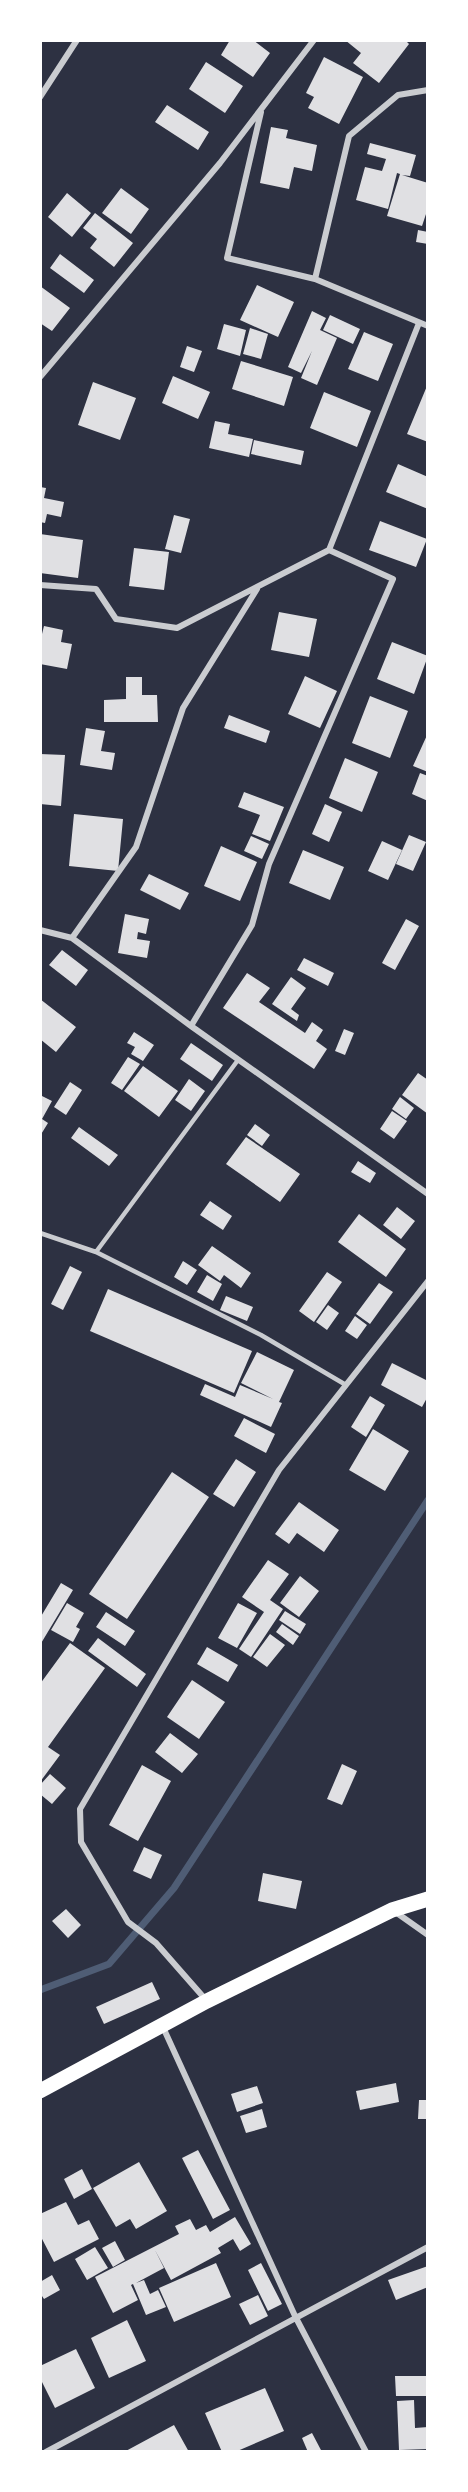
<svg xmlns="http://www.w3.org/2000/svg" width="468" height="2492" font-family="Roboto,sans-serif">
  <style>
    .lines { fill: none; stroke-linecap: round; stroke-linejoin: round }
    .stream { stroke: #4f5d75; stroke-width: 7 }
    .building { fill: #e0e0e3 }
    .service { stroke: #caccd0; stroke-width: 4.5 }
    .minor { stroke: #caccd0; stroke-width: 6 }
    .primary { stroke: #fff; stroke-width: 15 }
  </style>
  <rect width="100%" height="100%" fill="#2d3142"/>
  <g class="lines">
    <path class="stream" d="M40 1990 109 1964 174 1888 428 1500"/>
  </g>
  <path class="building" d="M230 40H253L270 53 253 77 221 55Z
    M345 40H405L409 44 379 83 353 63 361 53Z
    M324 57 363 77 339 124 308 108 314 97 306 93Z
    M206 62 243 86 225 113 189 89Z
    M167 105 209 132 198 150 155 122Z
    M271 127 288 130 286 138 317 145 312 171 294 167 289 189 260 183Z
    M370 143 416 155 410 176 402 175 428 183V208L422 226 387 216 400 174 397 173 388 209 356 200 365 167 382 171 386 159 367 154Z
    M121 188 149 209 131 234 102 213Z
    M67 193 91 213 72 237 48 217Z
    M95 213 133 243 114 267 90 248 97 239 83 228Z
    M418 230 428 232V244L416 242Z
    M60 254 94 280 84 293 50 268Z
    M257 285 294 302 278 337 240 320Z
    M40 286 70 308 52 331 40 323Z
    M312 311 326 318 320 330 337 338 317 385 301 378 312 351 301 373 288 367Z
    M330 315 360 329 353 344 323 330Z
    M224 324 246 330 240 356 217 349Z
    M250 328 268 334 261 359 243 354Z
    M364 332 393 344 378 381 348 369Z
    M187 346 202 351 194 372 180 367Z
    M241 361 293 377 284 406 232 389Z
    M173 376 210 392 198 419 162 403Z
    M93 382 136 398 120 440 78 425Z
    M427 386H428V442L407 434Z
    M324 392 371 411 357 447 310 428Z
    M215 421 230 424 228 434 253 439 249 457 209 448Z
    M254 440 304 451 301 465 251 454Z
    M398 464 428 477V509L386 492Z
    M40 487 46 488 44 498 64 502 61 517 47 514 45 523 40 522Z
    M174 515 190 519 181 553 165 549Z
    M380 521 427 539 416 567 369 550Z
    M40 534 83 540 78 578 40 573Z
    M134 548 169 552 164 590 129 586Z
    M279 612 317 619 309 657 271 650Z
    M44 626 63 630 61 642 72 644 67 669 40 664V642Z
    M392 642 428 656 414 694 377 679Z
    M305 676 337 691 320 728 288 714Z
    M126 677H142V695H157L158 722H104V700L126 699Z
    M370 696 408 711 390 758 352 743Z
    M229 715 270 731 266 743 224 728Z
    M86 728 105 731 101 751 115 753 112 770 80 765Z
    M428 733V772L413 766Z
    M40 754 65 755 61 806 40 804Z
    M345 758 378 772 362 812 329 798Z
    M420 773 428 776V801L412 794Z
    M244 792 284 807 270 841 252 834 260 815 238 807Z
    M325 804 342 812 329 842 312 834Z
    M74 814 123 819 118 871 69 866Z
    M409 835 426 842 413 871 396 864Z
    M251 836 269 844 262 859 244 851Z
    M382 841 402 850 388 880 368 871Z
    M221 846 257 862 240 901 204 886Z
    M303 850 344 867 330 900 289 883Z
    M149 874 189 893 180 910 140 890Z
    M125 914 149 919 146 934 138 932 137 939 150 941 147 958 118 953Z
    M406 919 419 926 395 970 382 963Z
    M62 950 88 970 76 986 49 965Z
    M304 958 334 973 328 986 297 970Z
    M247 973 270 988 259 1002 305 1033 312 1022 323 1030 316 1041 327 1049 314 1069 223 1008Z
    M291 977 306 988 291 1009 299 1015 297 1021 272 1004Z
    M40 999 76 1027 56 1052 40 1039Z
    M344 1029 354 1033 345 1055 335 1051Z
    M134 1032 154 1045 143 1061 131 1054 135 1047 127 1043Z
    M191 1043 223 1065 212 1081 180 1059Z
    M128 1057 140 1064 122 1090 111 1083Z
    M143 1066 178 1091 159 1117 124 1091Z
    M418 1073 428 1080V1114L402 1095Z
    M189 1079 205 1091 191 1111 175 1100Z
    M70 1082 82 1090 66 1115 54 1107Z
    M40 1095 52 1101 42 1119 48 1123 40 1136Z
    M400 1097 414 1108 406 1119 392 1109Z
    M392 1111 407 1121 394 1139 380 1129Z
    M255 1124 270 1135 262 1146 247 1135Z
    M79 1127 118 1155 109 1166 71 1138Z
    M246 1137 300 1174 280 1202 226 1164Z
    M358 1161 376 1173 370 1183 351 1172Z
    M210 1201 232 1216 223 1230 200 1215Z
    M397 1207 415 1221 401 1239 383 1225Z
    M359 1214 406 1249 386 1277 338 1242Z
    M212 1246 251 1273 241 1288 224 1275 220 1281 198 1265Z
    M183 1261 197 1270 187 1285 174 1277Z
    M70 1266 82 1272 63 1310 51 1304Z
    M327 1272 342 1282 314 1322 299 1311Z
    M207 1275 222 1284 213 1301 197 1292Z
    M379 1283 393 1292 370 1324 356 1314Z
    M108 1289 252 1351 234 1393 90 1331Z
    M226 1296 253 1307 247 1321 220 1310Z
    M328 1305 339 1313 327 1330 316 1322Z
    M355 1316 367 1325 357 1339 345 1331Z
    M257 1352 294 1370 279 1402 282 1403 271 1427 200 1395 205 1384 235 1397 240 1385 273 1399 241 1383Z
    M392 1363 428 1381V1396L422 1407 381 1385Z
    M370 1396 385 1405 366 1437 351 1427Z
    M244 1418 275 1434 266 1453 234 1436Z
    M373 1429 409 1451 385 1491 349 1470Z
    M236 1459 256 1472 234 1507 213 1494Z
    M172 1472 209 1497 127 1619 89 1594Z
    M299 1502 339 1530 324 1552 297 1533 289 1544 275 1534Z
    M268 1560 289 1574 270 1600 283 1609 251 1657 239 1649 264 1612 242 1597Z
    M300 1576 319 1591 299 1617 280 1603Z
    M61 1583 73 1590 40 1645V1618Z
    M67 1603 84 1613 76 1627 80 1629 73 1642 51 1630Z
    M238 1603 257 1613 237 1648 218 1638Z
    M285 1611 306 1624 300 1634 279 1620Z
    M106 1612 135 1631 125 1646 96 1627Z
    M282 1624 299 1636 293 1645 276 1632Z
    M270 1634 285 1645 267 1667 253 1657Z
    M98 1638 146 1674 137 1687 88 1651Z
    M70 1643 105 1668 48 1747 60 1755 40 1782V1684Z
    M207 1647 238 1665 228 1682 197 1664Z
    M192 1680 225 1702 199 1739 167 1717Z
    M170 1733 198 1754 182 1773 155 1752Z
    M342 1764 357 1771 342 1805 327 1799Z
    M142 1765 171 1781 138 1841 109 1825Z
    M50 1774 66 1788 52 1804 40 1794V1785Z
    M144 1847 162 1855 151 1879 133 1871Z
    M263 1873 302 1881 296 1909 258 1901Z
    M66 1909 81 1925 68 1938 52 1921Z
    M152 1982 160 1999 104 2024 96 2007Z
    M396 2083 399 2102 360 2110 356 2091Z
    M257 2086 263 2103 237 2112 231 2094Z
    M419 2100H428V2119H418Z
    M262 2109 267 2127 246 2133 240 2116Z
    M198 2150 230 2210 213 2219 182 2158Z
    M139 2162 167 2211 136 2229 130 2219 116 2227 93 2188Z
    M82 2169 92 2189 74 2199 64 2179Z
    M66 2202 78 2225 89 2220 99 2239 54 2262 40 2235V2214Z
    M235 2217 251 2244 240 2251 233 2239 218 2248 221 2253 171 2280 155 2250 164 2268 136 2283 144 2280 150 2294 158 2290 166 2307 146 2315 133 2284 131 2285 138 2300 113 2313 95 2277 179 2234 175 2226 190 2219 196 2230 206 2225 210 2232Z
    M115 2241 125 2260 113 2267 102 2248Z
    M95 2247 108 2268 87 2280 75 2259Z
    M216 2263 231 2297 174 2322 159 2288Z
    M261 2263 282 2304 268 2311 248 2270Z
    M428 2266V2287L396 2300 388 2280Z
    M52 2275 60 2290 44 2299 40 2293V2282Z
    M258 2295 268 2316 250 2325 239 2304Z
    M127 2320 146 2361 109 2378 91 2338Z
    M76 2349 95 2388 55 2408 40 2378V2366Z
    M395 2376H428V2396H396Z
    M265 2388 284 2431 235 2452H222L205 2413Z
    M414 2400 415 2428 428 2427V2449L399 2450 397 2401Z
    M174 2425 189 2452H124Z
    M312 2433 322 2452H308L302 2438Z"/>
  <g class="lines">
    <path class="service" d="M40 1233 96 1252 261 1335 346 1385
      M96 1252 238 1060"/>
    <path class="minor" d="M40 97 77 40
      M261 112 227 258 315 279 428 326
      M315 279 349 136 398 95 428 90
      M40 377 220 163 314 40
      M40 585 96 589 116 619 177 628 329 550 419 323
      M40 930 72 938 191 1026 428 1194
      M72 938 136 847 183 708 257 589
      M191 1026 252 925 269 864 393 579 329 550
      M394 1911 428 1935
      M206 2000 156 1943 128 1922 81 1842 80 1809 279 1470 428 1281
      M162 2025 295 2316 366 2452
      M46 2452 428 2247"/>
    <path class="primary" d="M40 2091 207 2001 392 1910 428 1899"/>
  </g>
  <rect width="468" height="2492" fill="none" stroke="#ffffff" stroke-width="84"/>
</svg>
